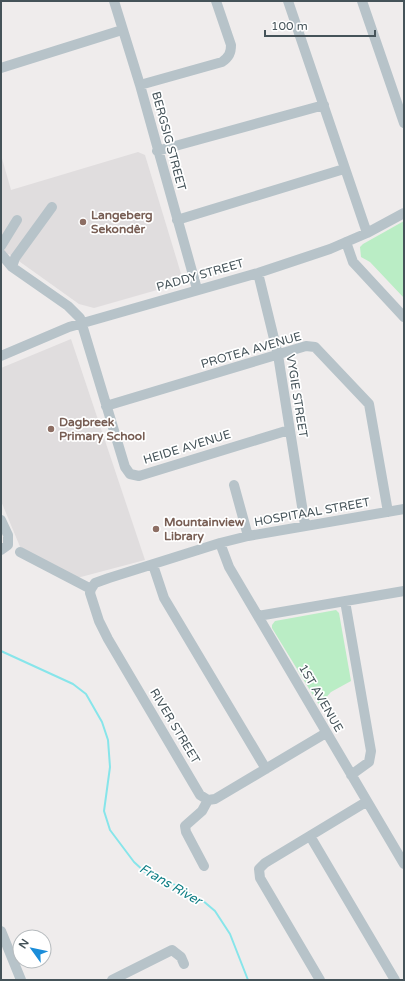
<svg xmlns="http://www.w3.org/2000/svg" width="405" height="981" font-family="'Varela Round',sans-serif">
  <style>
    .education { fill: #e0ddde }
    .green { fill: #baedc5 }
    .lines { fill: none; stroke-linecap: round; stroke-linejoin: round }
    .stream { stroke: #87e5ea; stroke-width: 2 }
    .minor { stroke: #b7c3c9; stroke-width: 10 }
    .education-dot { fill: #8d6e63; stroke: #fff; stroke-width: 1.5 }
    .labels { text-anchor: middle; stroke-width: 3.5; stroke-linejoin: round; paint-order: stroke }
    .street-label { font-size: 12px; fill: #455359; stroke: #fff }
    .education-label { font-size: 12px; font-weight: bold; fill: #785e54; stroke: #fff; text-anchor: start }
    .water-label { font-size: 13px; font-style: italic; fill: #0f7f85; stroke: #fff }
  </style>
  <rect width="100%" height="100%" fill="#efecec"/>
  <path class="education" d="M138 152 145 155 182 277 178 284 94 308 79 304 9 254 1 258V155L11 190Z
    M71 339 145 560 77 578 21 549 1 501V368Z"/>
  <path class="green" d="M404 221V298L370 262 361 257 360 247 363 244Z
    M336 610 339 613 351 681 331 692 319 705 272 628V625L275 621Z"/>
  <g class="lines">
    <path class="stream" d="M1 651 73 684 86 694 102 722 108 740 110 767 104 811 110 830 134 862 145 872 166 880 202 900 215 911 230 934 248 980"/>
    <path class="minor" d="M114 1 140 85 197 289
      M288 1 367 233
      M362 1 404 123
      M1 68 122 30
      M140 85 222 62C229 57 231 53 231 45L216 1
      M157 151 324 105
      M177 220 344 169
      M346 242 353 262 404 317
      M1 246 17 220
      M1 254 12 267 68 306 80 318 125 467 130 474 139 476 289 430
      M12 267 15 258 52 207
      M258 273 278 355 305 525
      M1 356 69 327 258 273 330 249 367 233 404 213
      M106 406 306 346 315 347 369 404 388 512
      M234 485 248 536
      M1 520 8 535V545L1 550
      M220 543 229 567 404 864
      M20 552 91 589
      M153 565 164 598 266 769
      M91 589 95 583 109 578 220 543 248 536 404 509
      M91 589 90 593 99 621 108 639 200 795 208 800
      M345 601 371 751 369 762 351 775
      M258 616 404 591
      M208 800 215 799 326 733
      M310 836 395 980
      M204 866 186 832 185 826 202 811 208 800
      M1 931 21 980
      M112 980 172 950 181 957 184 964
      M320 980 260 878 259 869 265 863 366 802"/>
  </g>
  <g class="education-dot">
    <circle cx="83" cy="222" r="4"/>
    <circle cx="51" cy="429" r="4"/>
    <circle cx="156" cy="529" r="4"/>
  </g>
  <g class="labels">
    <g class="street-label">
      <text transform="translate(169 141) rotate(75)" y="4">BERGSIG STREET</text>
      <text transform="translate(200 275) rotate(-16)" y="4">PADDY STREET</text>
      <text transform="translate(251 350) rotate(-16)" y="4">PROTEA AVENUE</text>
      <text transform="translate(297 396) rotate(81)" y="4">VYGIE STREET</text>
      <text transform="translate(187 447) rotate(-17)" y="4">HEIDE AVENUE</text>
      <text transform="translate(312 512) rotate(-10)" y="4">HOSPITAAL STREET</text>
      <text transform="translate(321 698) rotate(60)" y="4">1ST AVENUE</text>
      <text transform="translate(175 726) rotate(59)" y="4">RIVER STREET</text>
    </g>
    <g class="education-label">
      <text x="91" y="219">Langeberg<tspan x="91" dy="14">Sekondêr</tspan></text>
      <text x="59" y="426">Dagbreek<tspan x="59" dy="14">Primary School</tspan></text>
      <text x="164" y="526">Mountainview<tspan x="164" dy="14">Library</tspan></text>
    </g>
    <g class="water-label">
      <text transform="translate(171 884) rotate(30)" y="5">Frans River</text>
    </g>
  </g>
  <rect width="405" height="981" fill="none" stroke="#455359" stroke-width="4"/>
  <g transform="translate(32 949) rotate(303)"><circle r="19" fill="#ffffff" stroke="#b5babd"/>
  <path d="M0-3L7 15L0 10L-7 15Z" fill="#1b8dd9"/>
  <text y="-6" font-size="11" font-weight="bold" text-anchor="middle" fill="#455359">N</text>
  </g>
  <path d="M265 30v6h110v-6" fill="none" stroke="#455359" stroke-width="2"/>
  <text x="271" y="30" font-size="12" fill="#455359" stroke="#ffffff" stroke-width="3" paint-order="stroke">100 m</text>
</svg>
